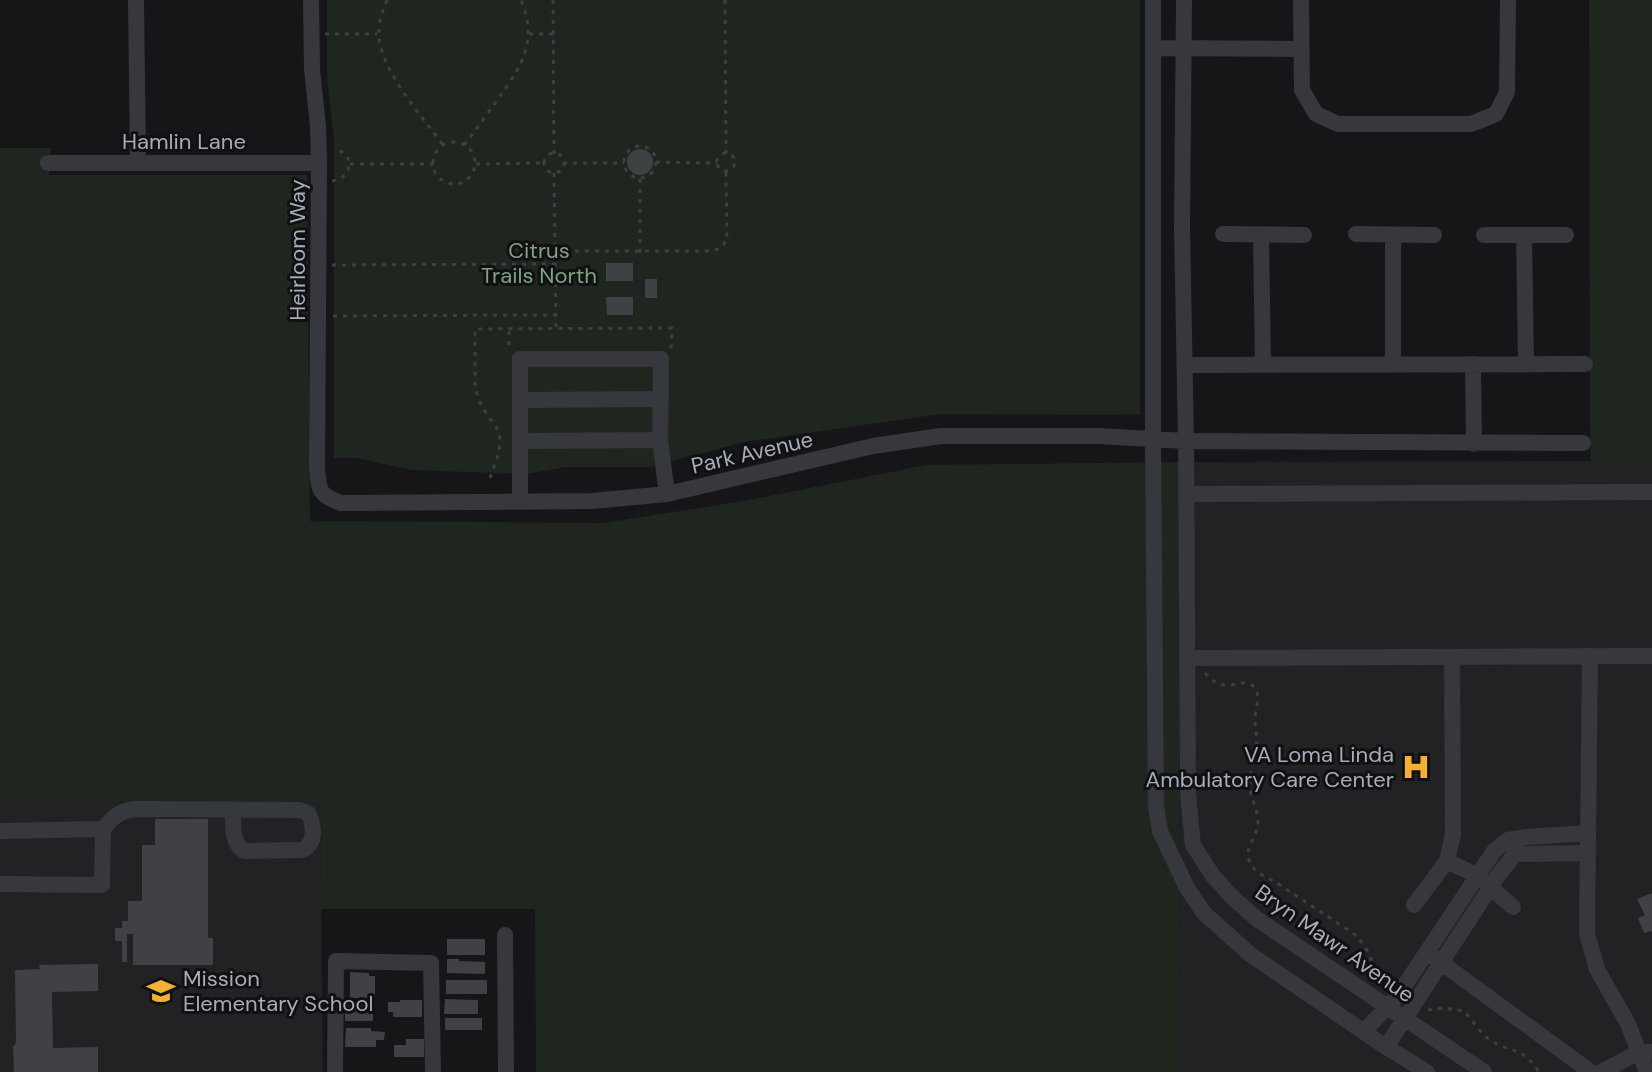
<svg xmlns="http://www.w3.org/2000/svg" width="1652" height="1072" font-family="'DM Sans',sans-serif">
  <style>
    .built { fill: #222225 }
    .green { fill: #1e261f }
    .building { fill: #404145 }
    .lines { fill: none; stroke-linecap: round; stroke-linejoin: round }
    .path { stroke: #3d3f44; stroke-width: 3; stroke-dasharray: 4 6; stroke-linecap: butt }
    .minor { stroke: #37383d; stroke-width: 16 }
    .labels { text-anchor: middle; stroke-width: 6; stroke-linejoin: round; paint-order: stroke }
    .street-label { font-size: 22px; fill: #a8adb8; stroke: #111113 }
    .park-label { font-size: 22px; fill: #7fa381; stroke: #111113 }
    .poi-label { font-size: 22px; fill: #a8adb8; stroke: #111113; text-anchor: end }
  </style>
  <rect width="100%" height="100%" fill="#161618"/>
  <path class="built" d="M1652 461V1072H1180L1179 462Z
    M320 802 323 1072H0V803Z"/>
  <path class="green" d="M327 0H1140V415L941 414 744 442 650 467H566L526 474 412 470 356 458H334V140L327 79Z
    M1589 0H1652V461H1591L1590 422Z
    M0 148H51L49 175H307L310 521 603 523 744 501 926 465 1179 462 1180 1072H536L535 909H321L320 802 0 803Z"/>
  <path class="building" d="M627 162a13 13 0 1 1 26 0a13 13 0 1 1-26 0Z
    M606 263H633V281H606Z
    M645 279H657V298H645Z
    M606 297H633V315H607Z
    M155 819H208V938H213V965H133V934H127V962H122V941H115V928H122V921H128V901H142V845H155Z
    M1652 893V931L1644 933 1638 918 1645 915 1637 899Z
    M447 939H485V955H447Z
    M447 959H459V961L485 962V974L447 973Z
    M98 964V991L52 992 53 1048 98 1047V1072H14L13 1047 16 1043 15 970 40 969 39 965Z
    M350 972 369 973V976H375V998H350Z
    M446 980H487V994H446Z
    M445 999 478 1000V1014H444Z
    M345 1000 373 1001V1021H345Z
    M400 1000H422V1017H393V1012H388V1002H400Z
    M445 1018H482V1030H445Z
    M346 1028H371V1031L385 1032 384 1040H376V1047H345Z
    M406 1039H424V1057H394V1045H406Z"/>
  <g class="lines">
    <path class="path" d="M387 0C382 12 378 24 379 37 383 74 421 115 443 145
      M553 0 554 154
      M725 0 726 153
      M325 34H377
      M529 34H553
      M433 163a21 21 0 1 1 42 0a21 21 0 1 1-42 0Z
      M464 145C476 130 487 114 498 99 522 66 538 41 521 0
      M624 162a16 16 0 1 1 32 0a16 16 0 1 1-32 0Z
      M717 162a9 9 0 1 1 18 0a9 9 0 1 1-18 0Z
      M544 163a10 10 0 1 1 20 0a10 10 0 1 1-20 0Z
      M656 162 717 163
      M563 163H624
      M350 164H433
      M476 164 544 163
      M554 173 556 329
      M640 179V255
      M332 181C347 179 353 167 346 154L334 148
      M555 251H711L721 248 727 240 726 172
      M332 265 555 264
      M333 316 555 315
      M509 331V347
      M490 478C494 466 500 454 500 441 500 427 489 420 483 408 479 401 476 392 475 384V329L672 328 671 350
      M1205 673C1211 679 1217 685 1226 685 1235 686 1248 678 1255 688 1261 695 1255 710 1255 718 1255 729 1258 739 1256 749 1254 762 1249 772 1250 786 1250 798 1258 809 1258 822 1258 831 1253 837 1250 845 1243 865 1258 874 1274 881L1357 936 1367 950 1381 983
      M1428 1010 1444 1008 1464 1011C1473 1020 1479 1033 1490 1040 1512 1054 1521 1045 1539 1072"/>
    <path class="minor" d="M136 0 138 163
      M311 0 312 69 318 126 319 163 317 467C319 491 318 494 341 503L592 501 667 494 873 446 941 436H1098L1186 441 1583 443
      M1153 0V439L1156 805 1160 831 1187 888 1204 913 1251 955 1386 1047 1427 1072
      M1184 0 1182 226 1186 441 1188 793 1193 845 1213 876 1232 897 1257 919 1484 1072
      M1301 0 1302 90 1316 114 1338 124H1471L1496 114 1507 92 1508 0
      M1153 48 1302 49
      M48 163H319
      M1223 234 1304 235
      M1356 234 1434 235
      M1261 235 1263 365
      M1484 235H1566
      M1524 235 1526 364
      M1393 364V235
      M1473 364 1474 444
      M1185 365 1585 364
      M520 400 661 399
      M520 441 660 440
      M1186 494 1652 492
      M520 502V359H661L660 440 667 494
      M1590 656 1587 934 1597 969 1628 1024 1647 1072
      M1187 658 1652 656
      M103 829C113 817 119 811 135 809L300 810 309 814C314 827 316 842 303 850L244 851C230 841 234 825 233 810
      M0 831 103 829 102 885 0 884
      M1447 861 1478 876 1513 907
      M1414 905 1447 861 1453 834 1452 657
      M505 935 506 1072
      M1432 956 1591 1072
      M1364 1031 1397 997 1494 851 1508 840 1527 837 1588 833
      M1386 1047 1499 874 1515 854 1588 853
      M335 1072 336 961 431 963 433 1072
      M1601 1072 1639 1052H1652"/>
  </g>
  <defs>
    <symbol id="hospital-bare" viewBox="-9 -9 18 18"><path d="M-5-5h3v3.5h4V-5h3V5h-3V1.5h-4V5h-3Z" fill="#f2b134" stroke="#111113" stroke-width="2.5" paint-order="stroke"/></symbol>
    <symbol id="school-bare" viewBox="-9 -9 18 18"><path d="M0-5L7-2L0 1L-7-2ZM-4 1L0 2.5L4 1V4Q0 6-4 4Z" fill="#f2b134" stroke="#111113" stroke-width="2.5" paint-order="stroke"/></symbol>
  </defs>
  <g fill-rule="evenodd">
    <use href="#hospital-bare" x="1396" y="747" width="40" height="40"/>
    <use href="#school-bare" x="141" y="971" width="40" height="40"/>
  </g>
  <g class="labels">
    <g class="street-label">
      <text x="184" y="149">Hamlin Lane</text>
      <text transform="translate(297 250) rotate(-90)" y="8">Heirloom Way</text>
      <text transform="translate(752 452) rotate(-13)" y="8">Park Avenue</text>
      <text transform="translate(1335 943) rotate(35)" y="8">Bryn Mawr Avenue</text>
    </g>
    <g class="park-label">
      <text x="539" y="258">Citrus<tspan x="539" dy="25">Trails North</tspan></text>
    </g>
    <g class="poi-label">
      <text x="1394" y="762">VA Loma Linda<tspan x="1394" dy="25">Ambulatory Care Center</tspan></text>
      <text x="183" y="986" text-anchor="start">Mission<tspan x="183" dy="25">Elementary School</tspan></text>
    </g>
  </g>
</svg>
